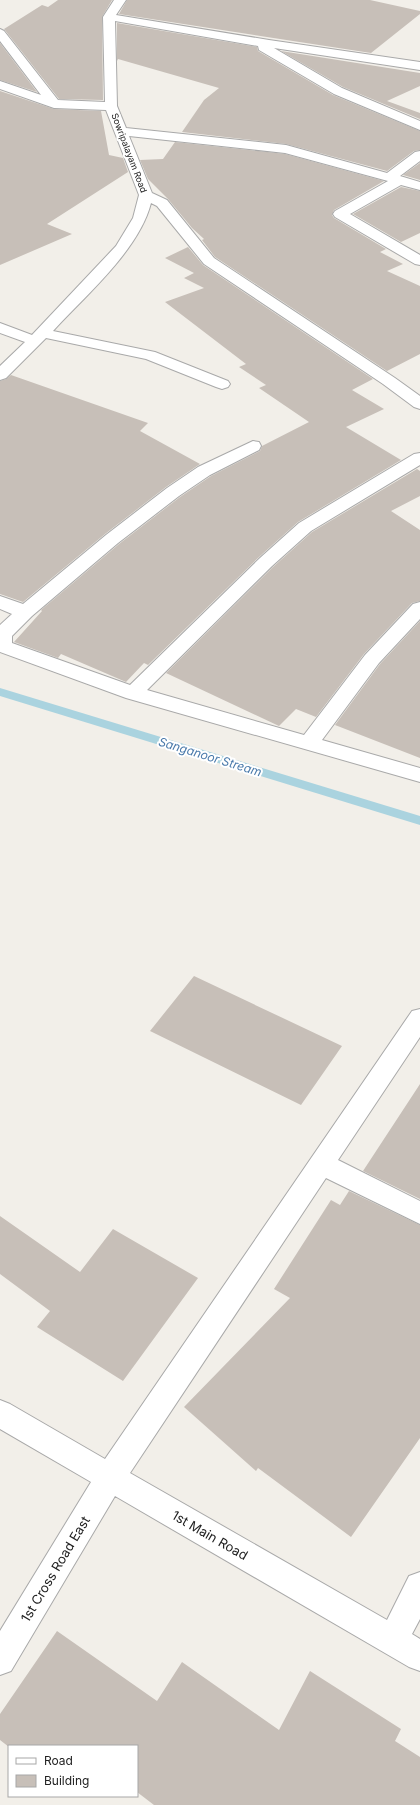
<svg xmlns="http://www.w3.org/2000/svg" width="420" height="1805" font-family="Inter,sans-serif">
  <style>
    .lines { fill: none; stroke-linecap: round; stroke-linejoin: round }
    .stream { fill: #aad3df; fill-rule: evenodd }
    .building { fill: #c7bfb8 }
    .minor-casing { stroke: #a9a9a9; stroke-width: 2 }
    .minor { fill: #fff; fill-rule: evenodd }
    .labels { text-anchor: middle; stroke-width: 4; stroke-linejoin: round; paint-order: stroke }
    .far-street-label { font-size: 9px; fill: #222; stroke: #fff }
    .water-label { font-size: 12px; font-style: italic; fill: #4a7aab; stroke: #fff }
    .near-street-label { font-size: 13px; fill: #222; stroke: #fff }
  </style>
  <rect width="100%" height="100%" fill="#f2efe9"/>
  <g class="lines">
    <path class="stream" d="M0 688 420 816V825L0 696Z"/>
  </g>
  <path class="building" d="M58 0H112L102 17 103 100 59 99 4 29 42 5 48 7Z
    M127 0H370L420 11V14L371 53 119 14Z
    M117 23 257 47 258 51 333 95 420 131V150L414 151 387 171 286 144 182 132 204 100 219 88 118 59 117 61Z
    M0 43 37 92 0 80Z
    M281 51 420 73V86L387 101 420 113V119L343 87Z
    M0 91 54 109 101 111 109 155 123 158 128 172 47 224 72 234 0 265Z
    M175 142 285 154 384 181 334 210 332 215 334 218 386 249 380 252 403 264 387 271 420 286V354L387 371 215 257 202 240 204 239 192 228 168 199 148 179 140 160 163 159Z
    M420 163V180L403 175Z
    M401 187 420 191V233L401 242 353 214Z
    M188 247 203 265 373 379 352 390 384 409 346 427 401 460 298 522 259 557 148 665 144 663 126 682 61 654 58 658 14 642 42 611 41 610 119 544 180 497 211 476 260 451 262 446 309 422 259 388 266 385 239 367 246 364 165 302 204 288 184 278 194 273 165 258Z
    M11 375 148 423 140 431 200 464 166 487 105 534 23 602 0 594V381L6 379Z
    M417 469 420 471V496L391 511 420 530V601L412 603 364 654 316 717 296 709 279 726 166 673 273 567 312 532Z
    M420 621V758L335 725 380 664Z
    M194 976 342 1046 301 1105 150 1031Z
    M420 1084V1199L363 1171Z
    M349 1191 420 1225V1438L351 1537 258 1468 256 1471 184 1407 290 1298 274 1289 331 1200 340 1205Z
    M0 1216 80 1272 113 1229 198 1278 123 1381 37 1327 50 1311 0 1274Z
    M57 1631 157 1701 182 1662 279 1730 310 1671 401 1729 395 1741 420 1757V1805H154L137 1792V1746L9 1747 0 1740V1714Z"/>
  <g class="lines">
    <defs>
      <path id="minor" d="M114 0H126L116 15 269 40 420 62V70L274 48 342 88 420 121V130L334 94 259 50 258 46 115 21 117 106 126 128 286 145 387 173 415 152 420 151V161L400 176 420 182V190L401 185 350 214 420 255V265L415 264 335 217 333 214 335 211 388 181 285 153 129 136 152 193 167 200 214 258 395 378 420 396V409L414 407 383 384 204 264 157 206 151 203C139 250 86 295 53 331L155 352 228 381 230 384 228 387 222 389 216 387 146 359 46 338 6 378 0 380V366L25 342 0 333V323L32 335 116 246 133 218 139 195 106 110 54 108 0 89V81L41 95 0 41V29L4 31 58 100 105 102 103 17Z
        M253 441 259 442 261 446 259 450 210 475 179 496 118 543 32 616 12 636V643L130 685 260 558 299 523 414 454 420 453V465L311 531 272 566 147 690 304 735 365 655 413 604 420 602V619L379 663 322 740 420 768V782L126 698 0 652V625L12 614 0 609V596L23 604 106 535 167 488 198 467Z
        M420 1009V1037L338 1160 420 1201V1224L326 1178 130 1473 387 1620 409 1576 420 1572V1619L412 1634 420 1639V1671L409 1667 115 1496 11 1671 0 1675V1631L91 1482 0 1429V1400L10 1404 105 1459 412 1011Z"/>
    </defs>
    <use href="#minor" class="minor-casing"/>
    <use href="#minor" class="minor"/>
  </g>
  <g class="labels">
    <g class="far-street-label">
      <text transform="translate(129 153) rotate(69)" y="3">Sowripalayam Road</text>
    </g>
    <g class="water-label">
      <text transform="translate(210 757) rotate(17)" y="4">Sanganoor Stream</text>
    </g>
    <g class="near-street-label">
      <text transform="translate(210 1535) rotate(30)" y="5">1st Main Road</text>
      <text transform="translate(55 1569) rotate(-59)" y="5">1st Cross Road East</text>
    </g>
  </g>
  <rect x="8" y="1745" width="130" height="52" fill="#ffffff" stroke="#a7a7a7"/>
  <rect x="16" y="1758" width="20" height="6" fill="#ffffff" stroke="#a7a7a7"/>
  <text x="44" y="1765" font-size="12" fill="#222222">Road</text>
  <rect x="16" y="1775" width="20" height="12" fill="#c7bfb8" stroke="#a7a7a7"/>
  <text x="44" y="1785" font-size="12" fill="#222222">Building</text>
</svg>
